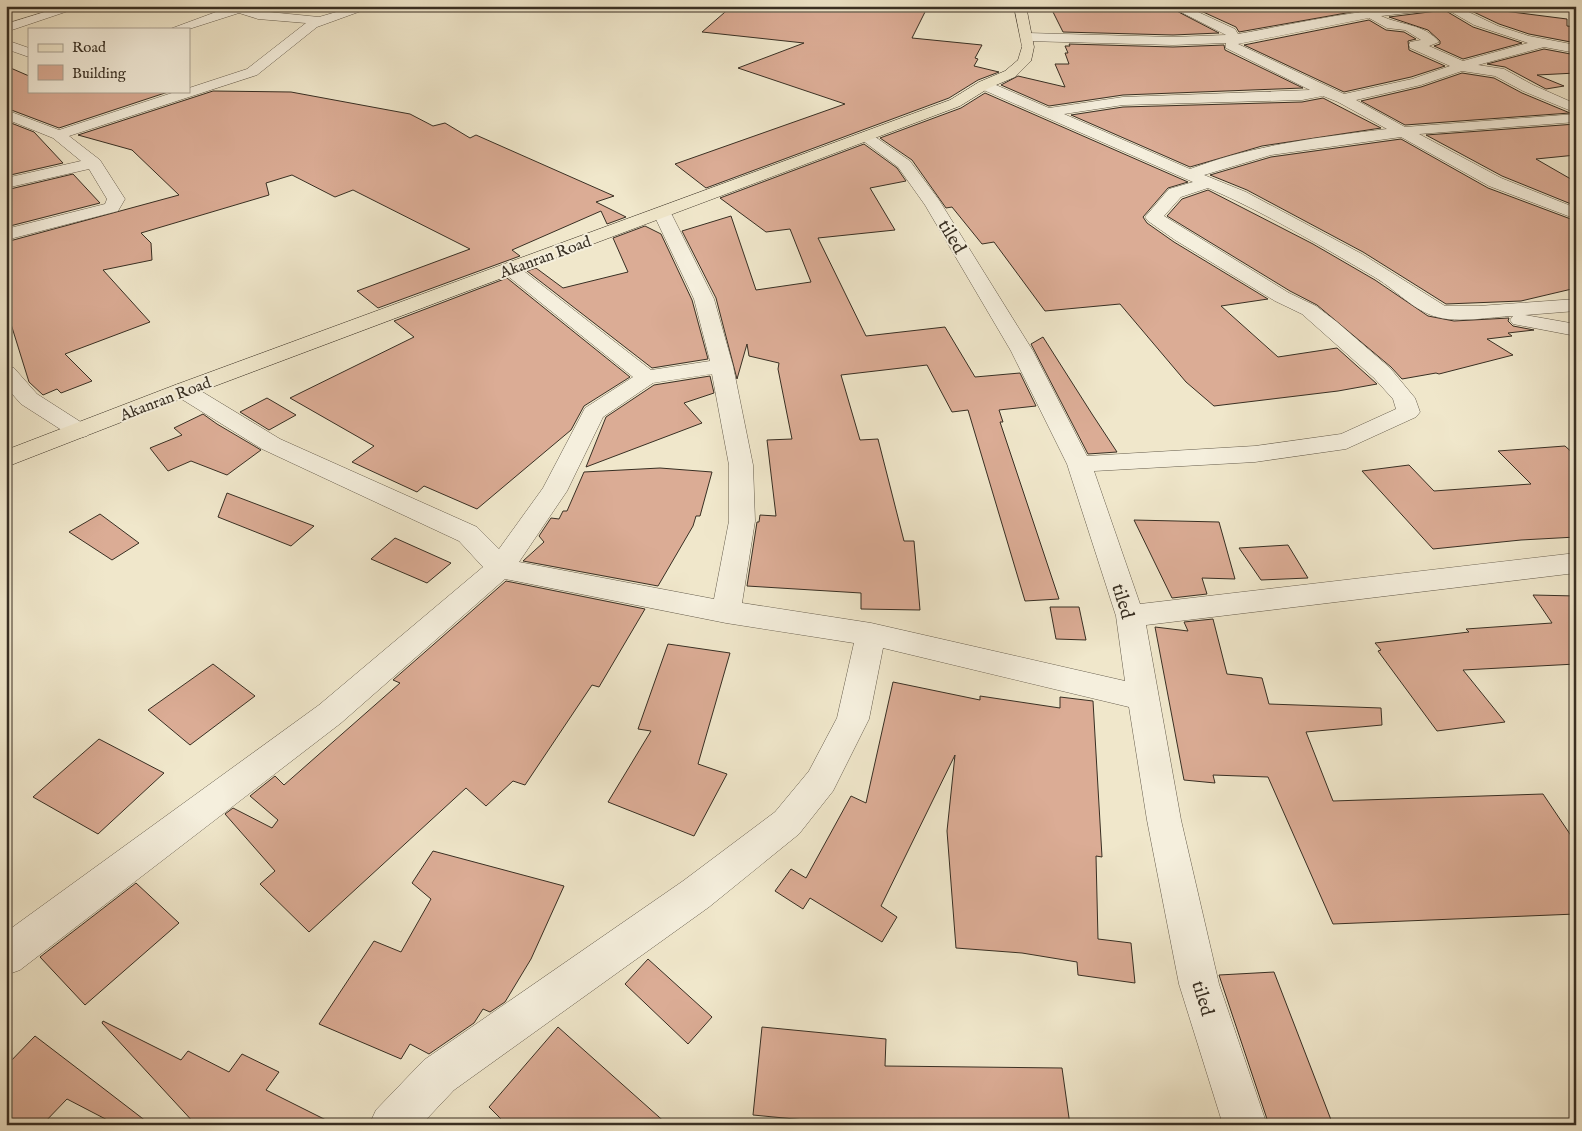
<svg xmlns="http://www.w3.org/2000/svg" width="1582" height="1131" font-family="'IM FELL English',serif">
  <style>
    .building { fill: #dbac95; stroke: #382f23 }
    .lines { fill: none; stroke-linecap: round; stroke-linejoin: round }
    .minor-casing { stroke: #665d4d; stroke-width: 1 }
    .major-casing { stroke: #382f23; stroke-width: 1 }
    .minor { fill: #f5efdd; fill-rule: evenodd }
    .major { fill: #f0e7cb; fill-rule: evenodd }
    .labels { text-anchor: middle; stroke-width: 4; stroke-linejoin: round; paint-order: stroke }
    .far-street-label { font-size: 16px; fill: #382f23; stroke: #f5efdd }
    .street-label { font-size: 19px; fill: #382f23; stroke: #f5efdd }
  </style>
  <rect width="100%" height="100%" fill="#f0e7cb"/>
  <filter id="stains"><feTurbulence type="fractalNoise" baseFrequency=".004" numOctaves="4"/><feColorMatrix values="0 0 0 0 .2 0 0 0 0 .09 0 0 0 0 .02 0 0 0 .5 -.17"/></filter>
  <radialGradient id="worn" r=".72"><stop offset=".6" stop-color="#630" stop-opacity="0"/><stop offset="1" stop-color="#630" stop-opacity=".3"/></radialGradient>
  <path class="building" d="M732 6H928L912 38 982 45 975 58 978 59 974 66 999 72 978 80 949 98 706 188 675 164 845 104 738 68 804 43 702 32Z
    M1050 6H1167L1219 33 1173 35 1063 32Z
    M1190 6H1356L1363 10 1239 32 1236 27Z
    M1461 6H1503L1504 11 1567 19V26L1576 27V43L1529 34 1499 24Z
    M1437 11H1446L1473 27 1522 43 1463 59 1434 46 1440 44V41L1428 30 1389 17Z
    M1369 20 1386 30 1404 32 1416 39 1408 41 1409 50 1445 66 1411 77 1344 92 1244 45Z
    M1069 44 1173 47 1224 45 1225 50 1303 88 1123 95 1049 106 1001 85 1018 76 1065 87 1055 64H1069L1065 53H1068L1065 46H1070Z
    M1544 49 1576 55V73L1537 75 1564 86 1546 89 1505 67 1487 64Z
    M6 66 29 76V91H171L59 128 6 108Z
    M1462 73 1494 78 1522 93 1570 113 1405 125 1361 101 1421 87Z
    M213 91 291 92 410 114 433 126 445 123 470 138 476 135 614 196 596 202 626 217 607 224 601 211 512 250 520 256 378 308 357 291 470 249 353 190 335 197 292 175 266 183 269 195 141 233 151 243 152 260 103 270 150 322 65 354 92 381 61 393 57 389 43 395 29 382 6 308V242L179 195 132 150 78 135Z
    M985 93 1188 182 1168 188 1143 217 1147 223 1174 242 1268 299 1221 306 1278 357 1337 348 1377 384 1338 391 1214 406 1186 382 1120 304 1045 311 994 242 982 244 952 207 946 208 912 160 880 138 961 108Z
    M1323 98 1381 128 1262 146 1190 167 1071 115 1123 107 1302 102Z
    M6 121 34 132 63 163 6 176Z
    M1576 124V155L1536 159 1576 182V206L1502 176 1426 135Z
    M1401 139 1488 188 1576 221V288L1521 301 1446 304 1363 252 1247 190 1210 175 1271 157Z
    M864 144 897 168 906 181 870 188 895 230 818 238 866 336 945 327 975 377 1020 373 1036 406 999 410 1003 422H1000L1059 599 1025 601 968 410 952 412 927 365 841 375 860 440 878 439 904 541H914L920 610 861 609V593L747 586 757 522H759L760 515 776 516 767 440 792 439 778 369 779 363 749 356 747 344 737 379 716 298 682 231 731 216 756 290 811 282 790 229 766 232 720 198Z
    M73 174 100 203 6 227V190Z
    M1208 190 1313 244 1375 280 1428 316 1454 321 1509 318 1508 321 1513 326 1534 330 1508 333 1512 336 1487 339 1513 355 1439 374 1436 373 1402 379 1391 367 1317 305 1290 291 1167 216 1182 199Z
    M645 226 661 234 692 300 708 359 652 368 527 271 536 268 563 288 628 272 613 238Z
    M507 278 630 377 584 406 571 430 477 509 424 486 417 492 352 462 374 446 290 398 414 337 394 321Z
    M1043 337 1092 414 1117 452 1088 454 1031 344Z
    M710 376 714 393 684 403 702 423 586 467 606 417 654 385Z
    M267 398 296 415 269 430 240 412Z
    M203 414 217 424 261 450 227 475 191 461 168 471 150 448 182 435 174 428Z
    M1565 446 1576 456V537L1521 540 1433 549 1362 471 1409 465 1434 491 1531 484 1498 451Z
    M660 468 712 472 700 516H696L693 526 658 586 523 561 544 542 539 536 551 518 559 519 563 511H567L584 472Z
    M227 493 314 526 291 546 218 517Z
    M100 514 139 543 112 560 69 532Z
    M1134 520 1219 522 1235 579 1202 578 1207 594 1172 598Z
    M395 538 451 563 427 583 371 559Z
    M1288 545 1308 578 1261 580 1239 548Z
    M506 581 645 609 599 687 592 685 525 785 513 781 486 806 466 788 309 932 260 884 275 871 225 814 233 808 272 828 278 820 250 796 275 776 284 785 400 683 393 680Z
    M1533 595 1576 596V664L1463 670 1505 722 1437 731 1378 651 1381 650 1375 643 1469 632 1466 629 1552 623Z
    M1050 607H1079L1086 640 1056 639Z
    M1213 619 1227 674 1262 678 1269 704 1381 708 1382 725 1306 732 1333 801 1543 794 1576 843V914L1333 924 1268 777 1213 775 1215 783 1184 780 1155 627 1188 631 1184 622Z
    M668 644 730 653 698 764 727 774 694 836 608 802 651 731 638 729Z
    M213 664 255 696 190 745 148 710Z
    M893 682 980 700V696L1060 708V697L1093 701 1102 857 1096 856 1098 939 1131 943 1135 983 1078 975 1077 962 1022 953 956 948 947 831 955 755 881 906 897 917 882 942 810 898 803 909 775 891 791 869 806 878 851 796 866 803Z
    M99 739 164 773 98 834 33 797Z
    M433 851 564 886 531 959 505 1002 490 1012 483 1009 474 1023 429 1054 410 1044 401 1059 319 1024 374 941 401 952 431 899 412 883Z
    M136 883 179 923 85 1005 40 957Z
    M648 959 712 1017 688 1044 625 984Z
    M1274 972 1333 1125H1269L1219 975Z
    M103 1021 181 1060 188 1051 229 1072 242 1054 279 1072 266 1090 336 1125H196L102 1023Z
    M558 1027 668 1125H507L489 1107Z
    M762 1027 886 1039 885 1066 1062 1068 1070 1125H857L753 1115Z
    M35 1036 86 1075 151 1125H117L67 1099 42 1125H6V1066Z"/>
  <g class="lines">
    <defs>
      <path id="minor" d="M64 6H83L6 32V24Z
        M221 6H252V9L259 11 319 17 357 6H375L317 27 257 75 69 136 100 160 125 199 118 211 6 240V229L105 204 107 199 89 169 6 188V178L81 161 53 138 6 119V110L59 130 178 91H189V88L247 69 306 23 258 19 239 13 189 29H170L224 9Z
        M1169 6H1185L1235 29 1238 34C1305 22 1372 6 1441 6L1435 10 1381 16C1400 25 1425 24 1439 42L1429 46 1463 61 1528 43 1474 25 1441 6H1456L1498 26 1529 36 1576 45V53L1544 47 1478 65 1504 69 1533 85 1576 104V113L1523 91 1495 76 1462 71 1421 85 1356 100 1405 127 1576 114V122L1419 134 1501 178 1576 208V219L1489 186 1401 137 1271 155 1204 175 1246 192 1362 254 1445 306H1479L1576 299V311L1525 315 1576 324V336L1513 324 1510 320 1513 316C1491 317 1457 323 1437 317 1414 311 1396 290 1376 278 1321 246 1266 213 1208 188L1181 197 1164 216 1289 293 1316 306 1337 322 1390 368 1415 398 1420 412 1416 417 1346 449 1255 462 1094 471 1140 604 1576 553V573L1146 625 1181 820 1219 984 1267 1125H1223L1179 984 1147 820 1129 707 883 648 869 719 833 791 799 834 709 907 454 1090 421 1125H369L376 1110 424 1060 683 881 775 812 809 771 837 718 854 643 726 623 505 579 341 723 20 970 6 975V932L319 705 483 567 459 541 262 449 175 395 172 390 175 385 183 383 191 385 280 439 477 527 499 549 543 488 585 408 633 377 499 269 502 265H516L651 370 710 361 694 299 653 213 656 209H668L671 213 714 299 733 366 753 465 755 521 742 603 871 623 1125 681 1116 616 1067 464 1011 351 925 205 898 167 858 137 861 134H871L910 161 939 200 1033 351 1087 456 1255 446 1341 434 1396 409 1393 399 1374 378 1302 314 1275 301 1175 240 1148 221 1145 217 1169 189 1193 182 979 88 977 85 984 81 989 82 1049 108 1123 97 1310 90 1226 48V43L1173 45 1027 41 1021 37 1027 33 1173 37 1226 35ZM1369 18 1387 28 1405 30 1421 40 1410 42 1409 45 1410 48 1450 66 1412 79 1344 94 1238 44ZM1323 96 1338 102 1387 129C1320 137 1253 145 1190 169L1064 114 1123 105 1302 100ZM712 374 729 465V521L714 599 519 562 567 491 603 417 653 383Z
        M6 40 29 48V57L6 49Z
        M6 366 14 368 37 394 87 426 91 431 87 436 79 438 71 436 21 404 6 387Z"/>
      <path id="major" d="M1014 6H1026L1034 47 1031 61 1015 77 989 88 960 106 191 395 6 467V450L175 385 950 100 979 82 1005 71 1018 60 1022 47Z"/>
    </defs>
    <use href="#minor" class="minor-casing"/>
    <use href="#major" class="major-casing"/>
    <use href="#minor" class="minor"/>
    <use href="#major" class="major"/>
  </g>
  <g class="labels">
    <g class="far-street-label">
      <text transform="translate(545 256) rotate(-20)" y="6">Akanran Road</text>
      <text transform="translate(165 398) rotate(-21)" y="6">Akanran Road</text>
    </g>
    <g class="street-label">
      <text transform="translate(953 236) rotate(59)" y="7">tiled</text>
      <text transform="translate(1124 601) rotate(73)" y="7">tiled</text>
      <text transform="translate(1204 998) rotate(73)" y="7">tiled</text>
    </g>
  </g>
  <rect width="1582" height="1131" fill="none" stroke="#f0e7cb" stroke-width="25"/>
  <rect x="8" y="8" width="1567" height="1116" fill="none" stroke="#382f23" stroke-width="2.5"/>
  <rect x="12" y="12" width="1557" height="1106" fill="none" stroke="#382f23"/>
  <rect x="28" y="28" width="162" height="65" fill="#f5efdd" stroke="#a9a293"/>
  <rect x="38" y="44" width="25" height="8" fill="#f0e7cb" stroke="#a9a293"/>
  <text x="72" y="52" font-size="15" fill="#382f23">Road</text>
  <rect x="38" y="65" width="25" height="15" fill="#dbac95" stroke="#a9a293"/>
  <text x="72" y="78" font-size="15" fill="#382f23">Building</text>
  <rect width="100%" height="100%" filter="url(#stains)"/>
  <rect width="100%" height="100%" fill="url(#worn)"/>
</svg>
